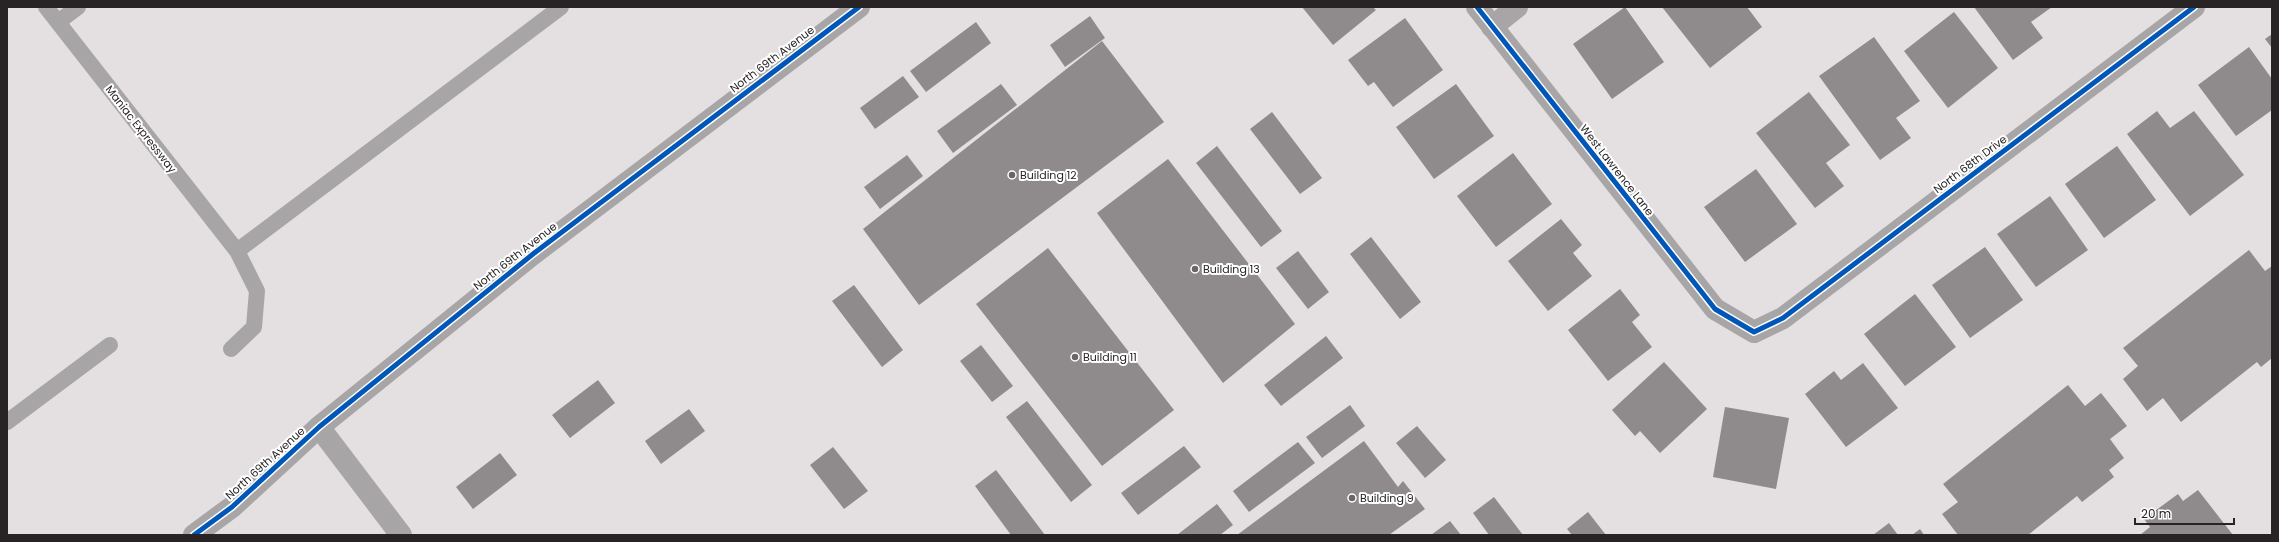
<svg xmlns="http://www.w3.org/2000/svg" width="2279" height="542" font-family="Poppins,sans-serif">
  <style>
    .building { fill: #8f8b8c }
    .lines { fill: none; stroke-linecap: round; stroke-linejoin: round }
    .service { stroke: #a8a5a6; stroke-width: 16 }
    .minor { stroke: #a8a5a6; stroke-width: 22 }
    .cycleway-casing { stroke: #fff; stroke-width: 8 }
    .cycleway { stroke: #0057b8; stroke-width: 5 }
    .poi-dot { fill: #6a6567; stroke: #fff; stroke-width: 1.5 }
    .labels { text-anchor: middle; stroke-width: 4; stroke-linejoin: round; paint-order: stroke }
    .street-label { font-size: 11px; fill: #282425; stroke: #fff }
    .poi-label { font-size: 11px; fill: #282425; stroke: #fff; text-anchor: start }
  </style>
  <rect width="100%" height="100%" fill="#e4dfe1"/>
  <path class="building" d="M1302 7H1373L1376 10 1333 45Z
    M1625 7 1664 62 1612 99 1573 44Z
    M1662 7H1747L1762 27 1710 68Z
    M1974 7H2052L2031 22 2043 38 2013 60Z
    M1954 12 1998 68 1948 108 1904 51Z
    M1090 16 1105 38 1065 67 1050 45Z
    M1405 18 1443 70 1393 107 1374 82 1368 86 1348 60Z
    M976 22 991 43 926 92 910 71Z
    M2272 34V48L2265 39Z
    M1874 37 1920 101 1896 118 1911 138 1880 160 1819 76Z
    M1102 41 1164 122 919 305 863 229Z
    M2249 47 2272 79V110L2236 136 2198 85Z
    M903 76 919 97 875 129 860 108Z
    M1001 84 1017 105 953 153 937 131Z
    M1456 84 1494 136 1434 179 1396 127Z
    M1809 92 1850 145 1826 163 1844 186 1815 208 1756 133Z
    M2157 111 2170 128 2194 111 2244 175 2190 216 2127 134Z
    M1272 112 1322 178 1300 194 1250 129Z
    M1217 146 1282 231 1261 247 1196 163Z
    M2117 146 2156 200 2104 238 2065 184Z
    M1513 153 1552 204 1496 247 1457 196Z
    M907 155 923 176 880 209 864 187Z
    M1168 159 1295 324 1223 383 1097 213Z
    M1756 169 1797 224 1745 262 1704 207Z
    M2050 196 2088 250 2036 287 1997 234Z
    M1561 219 1582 245 1573 253 1592 276 1548 311 1508 261Z
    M1371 237 1421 302 1400 319 1350 254Z
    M1985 247 2023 300 1970 338 1932 285Z
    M1048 248 1174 410 1102 466 976 304Z
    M2249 250 2265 271 2272 266V358L2261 367 2257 362 2181 422 2163 398 2147 411 2123 379 2138 366 2123 348Z
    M1298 251 1329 292 1308 309 1276 268Z
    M854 285 903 350 882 367 832 301Z
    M1620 289 1640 315 1632 322 1652 347 1608 381 1568 330Z
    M1915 294 1956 347 1905 386 1864 334Z
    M1326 336 1343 358 1281 406 1264 385Z
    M981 345 1013 386 992 402 960 361Z
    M1664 362 1707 409 1660 453 1640 431 1635 436 1612 410Z
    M1863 363 1898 408 1846 447 1805 394 1834 371 1841 380Z
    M598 380 615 403 570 438 552 415Z
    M2068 385 2085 406 2101 393 2127 426 2110 439 2124 458 2109 470 2114 477 2082 502 2077 496 2028 535H1958L1942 514 1958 502 1943 484Z
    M1027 401 1092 485 1071 502 1006 417Z
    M1350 405 1365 426 1322 458 1306 437Z
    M1725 407 1789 418 1776 489 1713 477Z
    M689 409 705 431 661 464 645 441Z
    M1417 426 1446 460 1425 478 1396 443Z
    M1364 441 1398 487 1403 481 1425 509 1389 535H1237Z
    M1298 442 1315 463 1249 512 1233 491Z
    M1184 446 1201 467 1138 515 1121 493Z
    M833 447 868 491 844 509 810 465Z
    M500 453 517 475 473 509 456 487Z
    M996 470 1045 535H1011L975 486Z
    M2198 490 2233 535H2140L2150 527 2144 519 2178 494 2183 501Z
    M1494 497 1523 535H1489L1473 513Z
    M1217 504 1233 525 1220 535H1177Z
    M1588 512 1606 535H1572L1567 529Z
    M1450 521 1461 535H1431Z
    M1889 523 1898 535H1873Z
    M1920 529 1924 535H1912Z"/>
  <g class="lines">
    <path class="service" d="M46 7 237 251 257 291 254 327 231 349
      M58 22 78 7
      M237 251 561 7
      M7 422 110 345"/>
    <path class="minor" d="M1477 7 1715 309 1754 332 1783 318 2194 7
      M1492 27 1517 7
      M319 427 401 535
      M194 535 232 507 319 427 533 254 859 7"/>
    <defs>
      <path id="cycleway" d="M1477 7 1715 309 1754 332 1783 318 2194 7
        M194 535 232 507 319 427 533 254 859 7"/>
    </defs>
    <use href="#cycleway" class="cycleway-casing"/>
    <use href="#cycleway" class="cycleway"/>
  </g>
  <g class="poi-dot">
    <circle cx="1012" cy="175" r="4"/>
    <circle cx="1195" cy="269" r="4"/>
    <circle cx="1075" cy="357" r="4"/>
    <circle cx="1352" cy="498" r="4"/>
  </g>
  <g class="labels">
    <g class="street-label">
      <text transform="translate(772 59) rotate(-37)" y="4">North 69th Avenue</text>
      <text transform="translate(141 129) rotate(52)" y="4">Maniac Expressway</text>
      <text transform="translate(1970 164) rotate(-37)" y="4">North 68th Drive</text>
      <text transform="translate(1617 170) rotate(52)" y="4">West Lawrence Lane</text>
      <text transform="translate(515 256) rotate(-38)" y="4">North 69th Avenue</text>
      <text transform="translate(265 463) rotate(-42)" y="4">North 69th Avenue</text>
    </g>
    <g class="poi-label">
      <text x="1020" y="179">Building 12</text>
      <text x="1203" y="273">Building 13</text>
      <text x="1083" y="361">Building 11</text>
      <text x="1360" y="502">Building 9</text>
    </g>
  </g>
  <rect width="2279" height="542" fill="none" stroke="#282425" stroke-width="16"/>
  <path d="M2135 518v6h99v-6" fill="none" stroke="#282425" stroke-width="2"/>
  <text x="2141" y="518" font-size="12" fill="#282425" stroke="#ffffff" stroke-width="3" paint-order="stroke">20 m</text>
</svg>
